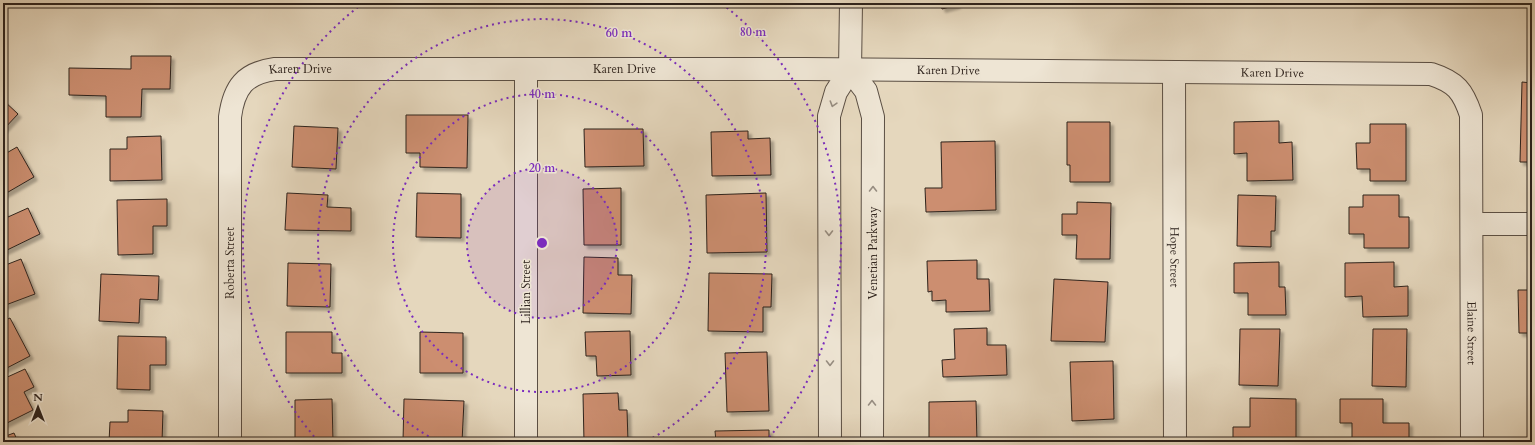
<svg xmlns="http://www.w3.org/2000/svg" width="1535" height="445" font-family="Cardo,serif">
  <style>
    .building { fill: #cc8e70; stroke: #2d221c; filter: url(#shadow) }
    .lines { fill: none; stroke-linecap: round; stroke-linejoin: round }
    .street-casing { stroke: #5b4f44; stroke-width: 24 }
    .street { stroke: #eee5d4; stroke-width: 22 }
    .oneway { stroke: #978d81 }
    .ring { fill: none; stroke: #7b2cbf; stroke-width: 2; stroke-dasharray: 2 4 }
    .labels { text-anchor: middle; stroke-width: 3; stroke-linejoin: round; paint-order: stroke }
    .street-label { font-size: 12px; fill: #2d221c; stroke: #eee5d4 }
    .centre { fill: #7b2cbf; stroke: #eee5d4; stroke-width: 2 }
    .ring-label { font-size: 12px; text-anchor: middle; font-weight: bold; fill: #7b2cbf; stroke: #eee5d4; stroke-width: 3; stroke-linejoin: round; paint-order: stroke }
  </style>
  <defs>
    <filter id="shadow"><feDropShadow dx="3.5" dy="3.5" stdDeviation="1" flood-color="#0004"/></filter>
  </defs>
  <rect width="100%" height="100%" fill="#e5d7bd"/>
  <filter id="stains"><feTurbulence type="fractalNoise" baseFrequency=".005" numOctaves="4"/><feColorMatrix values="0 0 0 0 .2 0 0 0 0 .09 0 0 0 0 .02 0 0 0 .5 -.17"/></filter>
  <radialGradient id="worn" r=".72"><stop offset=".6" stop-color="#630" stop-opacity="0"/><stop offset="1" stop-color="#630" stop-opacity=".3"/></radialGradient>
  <path class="building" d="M940 3H957V5L942 9Z
    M131 56H171L170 89H142L141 117H106V96L69 95V68L131 69Z
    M1522 82 1532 83V162H1520Z
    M3 100 18 114 3 130Z
    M406 115H468L467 168 420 167V153H406Z
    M1279 121V143L1292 142 1293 180 1247 181V153L1234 154V122Z
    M1067 122H1110V182H1070V165H1067Z
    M1370 124H1406V181H1370V169H1357L1356 143H1370Z
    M294 126 338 128 336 169 292 167Z
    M584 129H643L644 166 585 167Z
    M748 131V139L770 138 771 175 712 176 711 132Z
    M161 136 162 180 110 181V149H127V137Z
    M995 141 996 210 926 212 925 188H942L941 142Z
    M17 147 34 177 3 195V155Z
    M621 188V245H584L583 189Z
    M287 193 328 195 327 207 351 208V231L285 230Z
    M417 193 461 194V238L416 237Z
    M766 193 767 252 707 253 706 195Z
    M1238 195 1276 196 1275 231H1271V247L1237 246Z
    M1363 195H1399V217H1409V248H1364V234H1349V207H1363Z
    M167 199V226H153V254L118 255 117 200Z
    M1077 202 1111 203 1110 259H1076L1077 235H1062V214H1077Z
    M28 208 40 234 3 252V210L8 217Z
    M584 257 618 258V275H632L631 314 583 313Z
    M21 259 35 294 3 306V266Z
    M977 260V279H989L990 311 946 312V300L932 301V291L928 292 927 261Z
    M1279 262V287H1285L1286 315H1248V293H1234V263Z
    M1394 262V287L1408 286V316L1363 317 1362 296 1345 297V263Z
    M288 263 331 264 330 307 287 306Z
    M709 273 772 274 771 307H763V332L708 331Z
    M101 274 159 276 158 300 140 299 139 323 99 321Z
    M1054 279 1108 282 1105 342 1051 341Z
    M1531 285H1532V333H1519L1518 290H1531Z
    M10 318 30 356 3 370V321Z
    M987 328V345H1006L1007 375 943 377 942 360 955 359 954 329Z
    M1240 329H1280L1278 386 1239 385Z
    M1373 329H1407L1406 387 1372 386Z
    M630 331 631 375 597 376 596 356H586L585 332Z
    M286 332H332V353H342V373H286Z
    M420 332 463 333V373H420Z
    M118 336 166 337V365H150V390L117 389Z
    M767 352 769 411 727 412 725 353Z
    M1113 361 1114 419 1072 421 1070 362Z
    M25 369 34 387 24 392 33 410 3 425V379Z
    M618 393 619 410H627L628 442H584L583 394Z
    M1250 398 1296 399V442H1233V427H1250Z
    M332 399 333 442H295V400Z
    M404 399 464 401 462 442 403 441Z
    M1340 399H1383V423H1409V442H1352V423H1340Z
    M976 401 977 442H929V402Z
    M1531 408H1532V442H1531Z
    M128 410 163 411 162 442H109L110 422H128Z
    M769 430V442H716L715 431Z
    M14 433 18 442H3V437Z
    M1068 441H1108V442H1068Z"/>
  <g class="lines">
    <defs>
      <g id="street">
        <path d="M526 69V442"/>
        <path d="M850 70 866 91 873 117 872 442"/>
        <path id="s1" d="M1174 73 1175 442"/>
        <path d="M1472 224H1532"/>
        <path id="s2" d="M230 442V117C234 87 245 73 275 69H806L1431 74C1456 82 1463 91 1471 115L1472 442"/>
        <path d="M830 442 829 116 836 92 850 70 851 3"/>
      </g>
    </defs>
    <use href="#street" class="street-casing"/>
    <use href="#street" class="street"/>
  </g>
  <defs><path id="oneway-chevron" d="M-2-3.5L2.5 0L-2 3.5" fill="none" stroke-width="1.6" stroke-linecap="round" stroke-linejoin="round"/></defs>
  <g class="oneway">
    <use href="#oneway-chevron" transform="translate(833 104) rotate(107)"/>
    <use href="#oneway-chevron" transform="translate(873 189) rotate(-90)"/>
    <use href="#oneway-chevron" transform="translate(829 233) rotate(90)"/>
    <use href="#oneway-chevron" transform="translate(830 363) rotate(90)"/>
    <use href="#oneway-chevron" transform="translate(872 403) rotate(-90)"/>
  </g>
  <circle cx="542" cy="243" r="75" fill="#7b2cbf" fill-opacity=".12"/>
  <g class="ring">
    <circle cx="542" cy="243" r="75"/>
    <circle cx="542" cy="243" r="149"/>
    <path d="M439 442A224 224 0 1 1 645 442"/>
    <path d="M318 441A299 299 0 0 1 362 4M722 4A299 299 0 0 1 766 441"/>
  </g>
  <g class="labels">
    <g class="street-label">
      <text dy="4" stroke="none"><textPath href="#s2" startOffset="747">Karen Drive</textPath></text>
      <text dy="4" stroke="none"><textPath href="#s2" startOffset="423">Karen Drive</textPath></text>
      <text dy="4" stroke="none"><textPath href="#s2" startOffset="1071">Karen Drive</textPath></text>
      <text dy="4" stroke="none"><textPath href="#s2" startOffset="1395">Karen Drive</textPath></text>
      <text transform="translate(873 253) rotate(-90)" y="4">Venetian Parkway</text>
      <text dy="4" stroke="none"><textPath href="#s1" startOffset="184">Hope Street</textPath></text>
      <text transform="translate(230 263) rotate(-90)" y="4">Roberta Street</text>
      <text transform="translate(526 292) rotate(-90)" y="4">Lillian Street</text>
      <text dy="4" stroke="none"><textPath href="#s2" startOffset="1832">Elaine Street</textPath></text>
    </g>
  </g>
  <circle cx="542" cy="243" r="6" class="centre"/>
  <g class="ring-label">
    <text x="753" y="36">80 m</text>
    <text x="619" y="37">60 m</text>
    <text x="542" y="98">40 m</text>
    <text x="542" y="172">20 m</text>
  </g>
  <rect width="1535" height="445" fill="none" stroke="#e5d7bd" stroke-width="16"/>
  <rect x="4" y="4" width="1527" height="437" fill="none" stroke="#2d221c" stroke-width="2"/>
  <rect x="8" y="8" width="1519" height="429" fill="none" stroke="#2d221c"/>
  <g transform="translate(38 407)" stroke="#eee5d4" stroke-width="3" paint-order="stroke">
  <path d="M0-3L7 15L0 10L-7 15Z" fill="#2d221c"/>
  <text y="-6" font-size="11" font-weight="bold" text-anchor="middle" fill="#2d221c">N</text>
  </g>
  <rect width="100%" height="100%" filter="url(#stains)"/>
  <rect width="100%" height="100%" fill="url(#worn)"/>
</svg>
